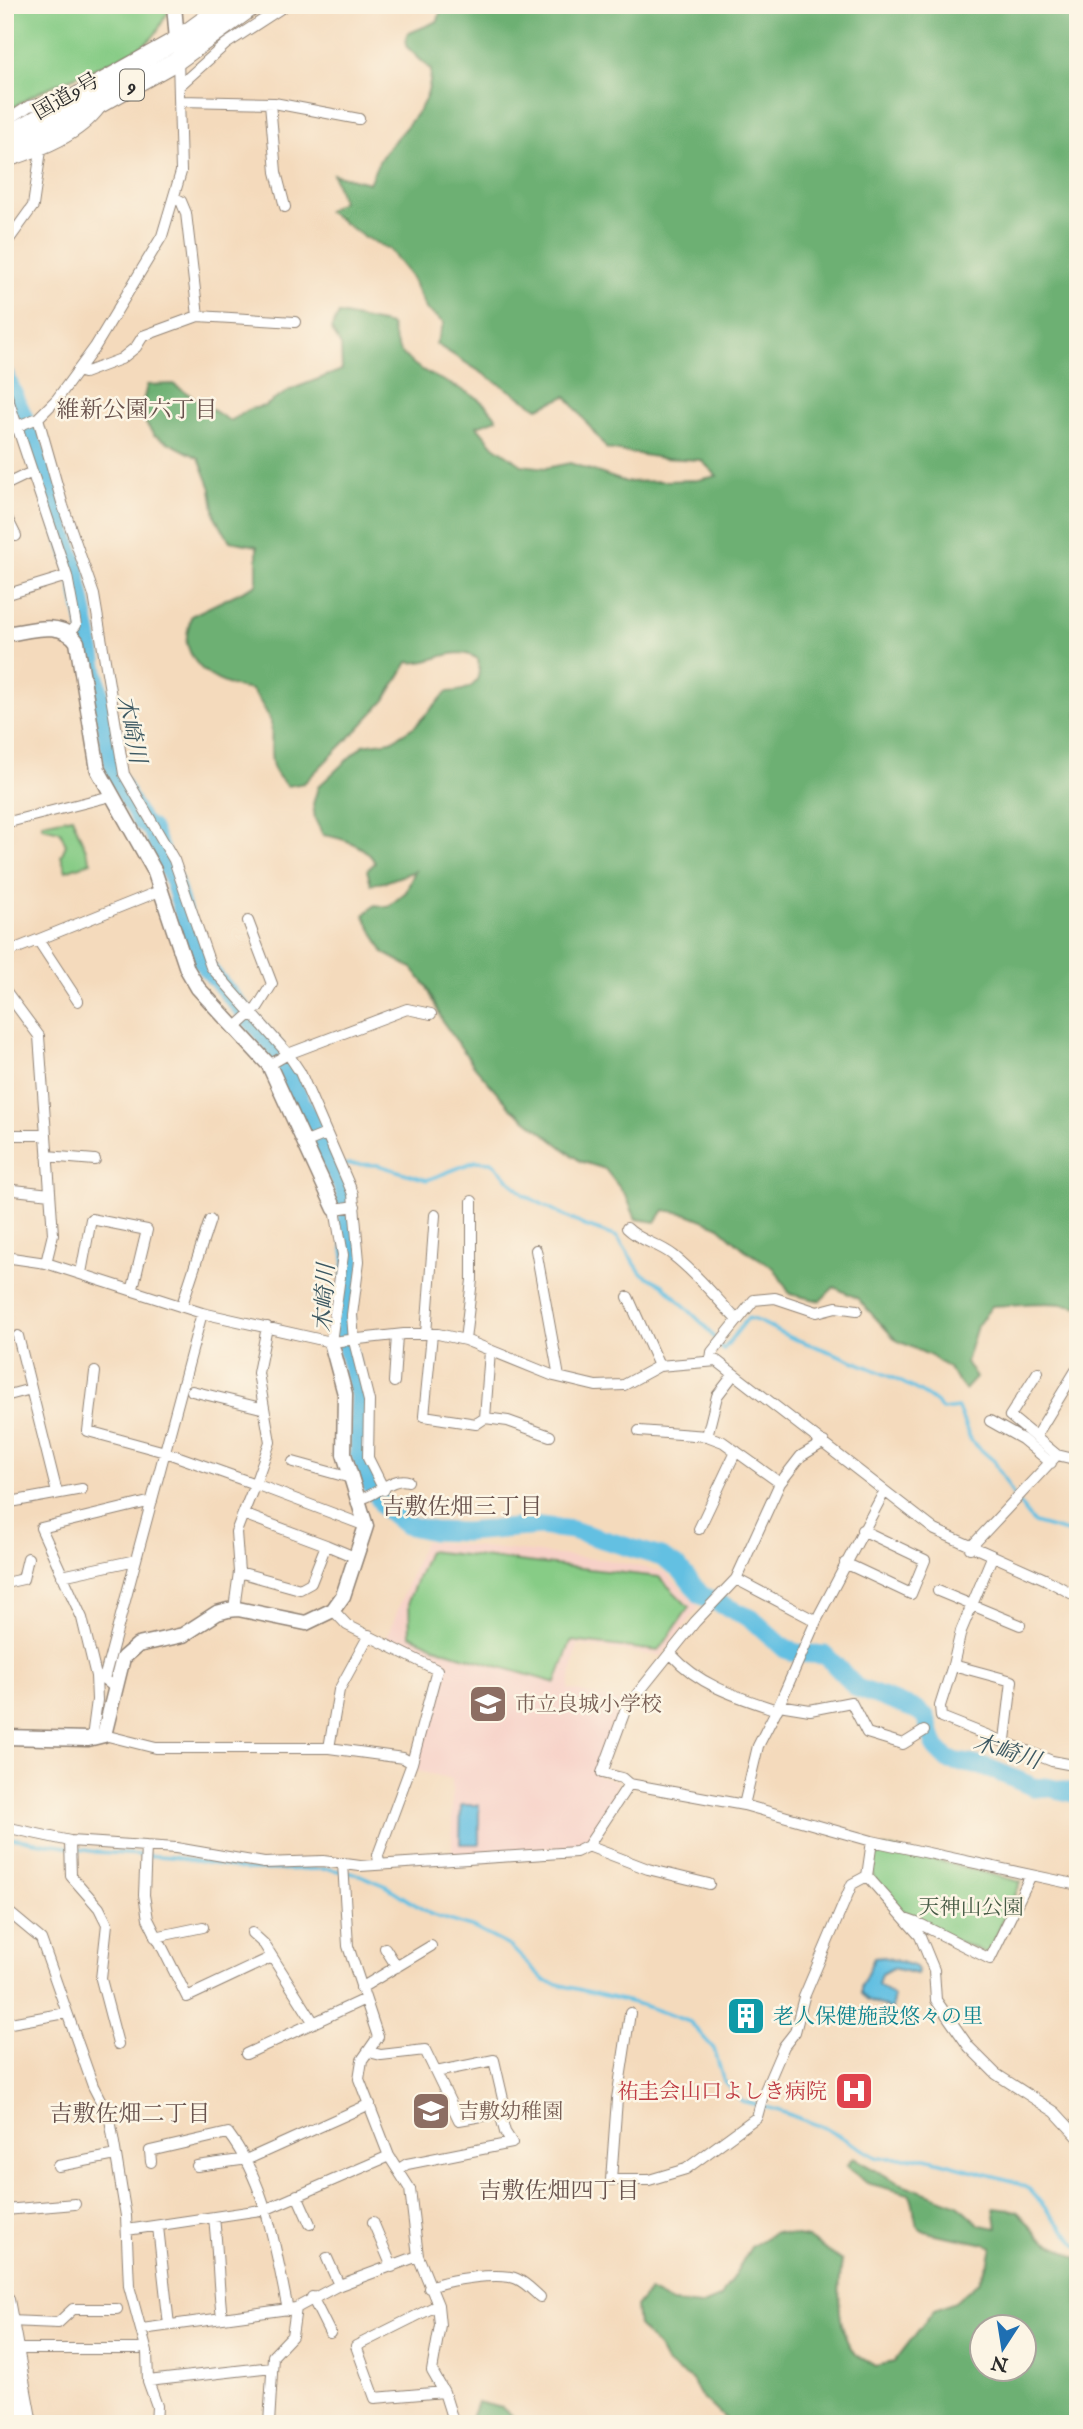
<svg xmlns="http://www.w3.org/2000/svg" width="1083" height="2429" font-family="'IM FELL English','Noto Serif JP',serif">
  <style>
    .built { fill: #f7d1c8 }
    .green { fill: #87cc86; stroke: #597c58; stroke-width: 2 }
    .forest { fill: #6db073; stroke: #4c6e4f; stroke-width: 2; fill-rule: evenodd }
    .water { fill: #64c0e2; stroke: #487686; stroke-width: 2 }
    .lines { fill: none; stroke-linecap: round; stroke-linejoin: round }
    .stream { stroke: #64c0e2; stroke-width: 3.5 }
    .river { stroke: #64c0e2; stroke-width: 19 }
    .street-casing { stroke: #908274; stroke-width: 12 }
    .secondary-casing { stroke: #908274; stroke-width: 17 }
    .highway-casing { stroke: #908274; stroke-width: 20 }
    .street { stroke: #fff; stroke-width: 10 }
    .secondary { stroke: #fff; stroke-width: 14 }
    .highway { stroke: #fff; stroke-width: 18 }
    .labels { text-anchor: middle; stroke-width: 5; stroke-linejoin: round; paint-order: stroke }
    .shield { fill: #fcf5e5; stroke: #6a6863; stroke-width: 2 }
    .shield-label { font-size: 19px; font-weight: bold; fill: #2b2b2b }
    .street-label { font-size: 21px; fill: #2b2b2b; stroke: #fcf5e5 }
    .education-label { font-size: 21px; fill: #785e54; stroke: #fcf5e5; text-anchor: start }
    .park-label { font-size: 21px; fill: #475b46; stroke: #fcf5e5 }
    .culture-label { font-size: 21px; fill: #0d838f; stroke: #fcf5e5; text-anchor: start }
    .health-label { font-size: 21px; fill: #be3a42; stroke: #fcf5e5; text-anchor: end }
    .neighbourhood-label { font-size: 23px; fill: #68524d; stroke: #fcf5e5 }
    .water-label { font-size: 23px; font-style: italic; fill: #3c5862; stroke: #fcf5e5 }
  </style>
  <rect width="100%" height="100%" fill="#fcf5e5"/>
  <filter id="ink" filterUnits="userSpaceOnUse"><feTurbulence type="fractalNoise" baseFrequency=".0143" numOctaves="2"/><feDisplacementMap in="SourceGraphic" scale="14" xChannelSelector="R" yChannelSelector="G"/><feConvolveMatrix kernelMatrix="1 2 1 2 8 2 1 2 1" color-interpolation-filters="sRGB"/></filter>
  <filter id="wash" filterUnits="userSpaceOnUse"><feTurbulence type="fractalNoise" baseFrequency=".00686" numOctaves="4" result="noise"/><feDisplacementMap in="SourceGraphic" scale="28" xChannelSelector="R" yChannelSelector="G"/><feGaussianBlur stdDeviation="1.57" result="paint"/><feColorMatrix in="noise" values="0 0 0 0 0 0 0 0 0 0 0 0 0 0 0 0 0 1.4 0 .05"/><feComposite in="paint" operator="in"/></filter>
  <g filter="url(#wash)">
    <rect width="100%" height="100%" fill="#f4dabc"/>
    <path class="built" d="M424 1541 607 1560 665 1572 699 1607 662 1656 578 1645 568 1689 624 1703 597 1776 618 1781 613 1796 586 1840 579 1846 452 1854V1779L413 1770 431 1714 440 1702 448 1665 387 1638Z"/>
    <path class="green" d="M5 5H175C161 16 161 33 146 43 102 72 46 80 5 114Z
      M72 817 91 862 66 871 61 856 66 845 60 831 42 827V823Z
      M428 1551 659 1577 689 1607 659 1651 571 1641 556 1683 445 1651 410 1635 409 1599Z
      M884 1847 1021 1882 988 1954C962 1942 931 1933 907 1917 886 1903 855 1868 884 1847Z"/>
    <path class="forest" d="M442 5H1078V1307C1052 1300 1020 1305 992 1306L977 1326 966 1362 976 1378 965 1390 948 1368 931 1356 896 1340 857 1298 834 1287 820 1301 790 1294 774 1268 744 1249 718 1226 688 1214 664 1210 656 1222 636 1219 626 1196 605 1169 580 1161 510 1107 475 1067 443 1022 427 987 412 968 384 953 364 915 375 905 388 907 406 892 415 871 385 882 371 884 367 870 375 863C368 846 342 838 323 835L315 819 313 804 318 787 363 745 391 741 415 726 447 692C470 691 483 685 478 659 453 643 433 666 408 662L385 700 359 728 304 783 288 786C263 766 274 749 271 724 269 713 258 699 252 690 223 686 196 675 187 644 185 636 190 624 191 616L257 584V546L230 541 215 517 211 489 199 458 154 435 140 415 147 385 173 384 230 421 250 409 265 406 290 390 342 370 341 346 331 329 339 314 391 325C393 333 395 344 400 351 425 383 478 385 497 419L477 426 494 446 522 465 546 468 570 463 626 482 698 480 717 476 701 460 661 458 607 449 566 396 538 408 436 344 444 323 426 309 412 278 389 249 364 237 327 211 342 201 333 174 369 183C373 175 376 166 381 158 401 127 431 112 431 70L406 46 407 34 438 21Z
      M853 2158 897 2182 958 2205 980 2225 997 2228 994 2208 1018 2211 1039 2237 1078 2258V2424H731L700 2395 692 2380 667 2364 658 2347 638 2326 636 2307 649 2291 672 2303 700 2306 721 2297 751 2247 775 2232 807 2238 842 2261C838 2289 836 2325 852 2350 857 2357 868 2361 875 2366L894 2362 934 2310 955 2302 978 2282 989 2261 992 2247C974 2238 924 2237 918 2226 912 2216 916 2204 909 2194L867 2183 846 2166ZM982 2328H1024V2370H982Z
      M477 2402 502 2408 516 2419 517 2424H469Z"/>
    <path class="water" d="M461 1805H479V1844H460Z
      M884 1957 916 1967 918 1971 917 1974 892 1968 881 1974 878 1984 893 1996 892 2010 868 2000 861 1994V1987L874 1958Z"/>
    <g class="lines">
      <path class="stream" d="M334 1167 349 1164 378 1165 427 1180 476 1161 492 1162 524 1195 583 1225 617 1237 641 1273 663 1285 705 1326 723 1350 748 1318C765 1322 777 1332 792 1338 818 1347 932 1388 942 1410L958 1408 971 1441 994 1461 1015 1498 1034 1523 1078 1535
        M5 1837 97 1852 173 1857 248 1870 329 1869 360 1875 386 1886 430 1914 474 1928 511 1947 545 1981 642 2005 690 2022 714 2049 724 2081 742 2101 777 2110 825 2128 878 2158H926L1013 2181 1029 2189 1078 2246"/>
      <path class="river" d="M5 375 28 427 75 567 115 775 141 821 151 829 174 882 192 943 201 961 275 1048 344 1190 352 1259 343 1333 359 1396V1453L371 1485 385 1508 406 1525 433 1531 465 1532 540 1526 572 1530 661 1557 679 1568 701 1595 752 1619 785 1649 797 1653 825 1655 857 1688 917 1710 925 1716 936 1748 948 1760 986 1767 1036 1788 1046 1787 1078 1794"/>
    </g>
  </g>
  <g filter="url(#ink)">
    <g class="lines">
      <defs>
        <path id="street" d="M179 86 226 44 286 5
          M180 101 274 103 359 119
          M270 103 276 172 285 207
          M5 122 29 106 65 98
          M10 161C43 150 80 136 101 107
          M5 245 33 206 41 150
          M198 316 295 322
          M77 371 84 373 121 359 136 347 143 336 198 316 186 213 181 201 175 198
          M5 390 67 576 76 625 70 632
          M38 418 63 506 94 595 124 774 174 860 211 967 288 1054 300 1072 353 1194 359 1261 352 1315 354 1341 369 1401 368 1458 384 1490
          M5 431 38 418 57 399 95 347 162 236 181 172 178 58
          M5 485 32 472
          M5 514 16 536
          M5 595 67 576
          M5 823 111 796
          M38 940 78 1001
          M5 953 162 890
          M5 990 39 1036 53 1234 46 1263
          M236 1027 257 1008 272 984 248 921
          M269 1065 288 1054 407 1009 431 1014
          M5 1135H46
          M304 1143 326 1134
          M47 1156 95 1160
          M5 1189 50 1194
          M627 1228C641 1242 658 1243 674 1256 697 1274 717 1299 737 1320
          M536 1250 559 1377
          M5 1257 46 1263 202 1313 331 1342 404 1334H438L465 1340 554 1376 596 1386 624 1385 659 1366 717 1361 935 1530 1045 1579 1078 1597
          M81 1273 91 1219 147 1230 133 1288
          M628 1297 659 1366
          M182 1305 210 1220
          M267 1327 258 1373 270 1442 255 1484 366 1526
          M426 1334 435 1215
          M432 1334 424 1416 476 1424 485 1418 508 1421 550 1436
          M18 1336 57 1493
          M465 1340 472 1280V1201
          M331 1342 343 1255 335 1209 355 1206
          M711 1359 712 1352 754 1300 775 1298 817 1312 836 1307 857 1310
          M95 1372 88 1431 165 1452 255 1484 243 1514 326 1545 311 1583 300 1589 239 1572 234 1609
          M394 1382 397 1335
          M192 1391 261 1408
          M5 1396 31 1389
          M485 1418 490 1351
          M990 1421 1022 1439 1051 1463
          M639 1431 707 1436 723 1442 780 1483
          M707 1436 717 1396 734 1374
          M1036 1436 1078 1367
          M824 1442 801 1456 780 1483 736 1579 695 1622 626 1708 602 1773 622 1778 629 1784 744 1805 872 1841 1078 1885
          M1057 1455 1078 1460
          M293 1462 351 1478
          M360 1499C376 1496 392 1476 408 1481
          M5 1503 82 1489
          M699 1529 736 1451
          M326 1545 357 1558
          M970 1548 1057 1455 1010 1416 1038 1372
          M992 1557 961 1631 953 1665 1012 1681 1005 1740
          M845 1563 911 1594 925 1560 862 1530
          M239 1572 236 1532 243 1514
          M62 1576 136 1560
          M736 1579 816 1621 884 1492
          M5 1583 23 1579 28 1558
          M938 1591 1020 1625
          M333 1610 347 1625 437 1670 412 1763 378 1855 379 1864
          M672 1655C700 1686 738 1697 777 1710
          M953 1665 940 1706 941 1717 1052 1761 1073 1765
          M104 1679 96 1676 82 1618 41 1528 152 1501
          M115 1688 104 1679 202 1313
          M779 1705 810 1710 851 1702 867 1733 903 1744 924 1731
          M104 1735 156 1748H329L403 1758 412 1763
          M92 1738 97 1700 96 1676
          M329 1748 339 1690 369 1635
          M744 1805 758 1746 779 1705 816 1621
          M5 1827 70 1841 176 1848 264 1863 323 1861 360 1866 576 1852 588 1846 629 1784
          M70 1841 71 1876 99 1908 107 1924 101 1979 118 2044
          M872 1841 867 1876 920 1936 934 1970 936 2000 969 2047 996 2074 1055 2112 1078 2137
          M146 1846 144 1895 148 1919 187 1997 272 1957
          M588 1846 648 1869 709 1884
          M343 1863 348 1946 378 2037 362 2060 359 2079 389 2156 410 2189 418 2256 438 2305 440 2325 432 2371 444 2392 454 2424
          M5 1909 41 1939 93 2086 110 2119 126 2216 129 2286 147 2352 148 2381 157 2406 156 2424
          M905 1919 922 1925 990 1959 1030 1877
          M252 1933 264 1944 314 2023
          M155 1937 203 1927
          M385 1948 397 1967
          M361 1988 431 1946
          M630 2013 617 2099 611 2180H649L686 2169 757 2117 763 2095 784 2046 795 2032 804 1997 852 1884 867 1876
          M5 2024 66 2013
          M369 2052 381 2055 425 2050 459 2120 500 2113 505 2132 512 2143 407 2164 399 2169
          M246 2054 365 1999
          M436 2072 494 2060 503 2099 500 2113
          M151 2162 150 2151 228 2133C267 2184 275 2248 288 2310
          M58 2166 116 2155
          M197 2166 248 2159 370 2104
          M297 2195 310 2224
          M5 2210 75 2204
          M214 2218C218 2252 218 2285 222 2318
          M373 2222 392 2267
          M158 2227 169 2325
          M127 2230 267 2209 389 2156
          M327 2258 339 2285
          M429 2288C445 2279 501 2272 517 2279 526 2283 533 2291 540 2297
          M312 2297 330 2333
          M438 2305 356 2346 375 2398 444 2392
          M9 2321 58 2323 73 2309H117
          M142 2329 296 2308 337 2286 418 2256
          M15 2349H139
          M148 2381 272 2367
          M269 2424 273 2356 292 2336 296 2308"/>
        <path id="secondary" d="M174 5 177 40
          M5 634C30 631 61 619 77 642L98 770 154 870 187 969 198 988 269 1065 335 1209
          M5 1737 88 1739 104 1735 123 1658 138 1645 183 1635 217 1613 228 1610 238 1609 306 1623 333 1610 343 1596 366 1526 344 1454 345 1394 331 1342"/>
        <path id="highway" d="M5 137 177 40 225 5
          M5 157 178 60 254 5
          M5 2300 28 2424"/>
      </defs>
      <use href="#street" class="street-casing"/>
      <use href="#secondary" class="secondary-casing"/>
      <use href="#highway" class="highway-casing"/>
      <use href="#street" class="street"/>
      <use href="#secondary" class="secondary"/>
      <use href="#highway" class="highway"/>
    </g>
  </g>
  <defs>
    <symbol id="school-square" viewBox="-11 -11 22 22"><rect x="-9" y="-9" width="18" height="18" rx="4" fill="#8d6e63" stroke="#fcf5e5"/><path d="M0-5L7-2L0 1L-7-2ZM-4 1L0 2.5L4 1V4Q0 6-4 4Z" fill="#fff"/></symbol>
    <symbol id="building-square" viewBox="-11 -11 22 22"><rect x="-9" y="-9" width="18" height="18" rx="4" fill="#0f9aa8" stroke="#fcf5e5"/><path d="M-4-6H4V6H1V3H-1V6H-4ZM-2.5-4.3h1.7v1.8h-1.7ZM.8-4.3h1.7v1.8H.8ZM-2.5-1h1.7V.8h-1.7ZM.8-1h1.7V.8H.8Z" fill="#fff"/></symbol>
    <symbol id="hospital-square" viewBox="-11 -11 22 22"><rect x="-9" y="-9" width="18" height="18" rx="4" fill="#e0444e" stroke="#fcf5e5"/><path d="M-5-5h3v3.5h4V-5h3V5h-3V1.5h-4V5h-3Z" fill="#fff"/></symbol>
  </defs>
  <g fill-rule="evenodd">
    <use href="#school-square" x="466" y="1682" width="44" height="44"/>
    <use href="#building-square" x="724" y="1994" width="44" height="44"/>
    <use href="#hospital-square" x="832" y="2069" width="44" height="44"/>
    <use href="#school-square" x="409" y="2089" width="44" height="44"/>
  </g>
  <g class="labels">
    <rect class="shield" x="120" y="69.5" width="24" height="31" rx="5"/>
    <g class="shield-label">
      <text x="132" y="92">9</text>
    </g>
    <g class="street-label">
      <text transform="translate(66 96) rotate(-30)" y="7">国道9号</text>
    </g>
    <g class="education-label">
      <text x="515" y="1711">市立良城小学校</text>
      <text x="458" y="2118">吉敷幼稚園</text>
    </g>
    <g class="park-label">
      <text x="971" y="1914">天神山公園</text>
    </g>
    <g class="culture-label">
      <text x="773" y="2023">老人保健施設悠々の里</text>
    </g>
    <g class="health-label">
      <text x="827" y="2098">祐圭会山口よしき病院</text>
    </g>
    <g class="neighbourhood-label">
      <text x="137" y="417">維新公園六丁目</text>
      <text x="462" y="1514">吉敷佐畑三丁目</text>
      <text x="130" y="2121">吉敷佐畑二丁目</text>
      <text x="559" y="2198">吉敷佐畑四丁目</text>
    </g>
    <g class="water-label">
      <text transform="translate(132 729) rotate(78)" y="8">木崎川</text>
      <text transform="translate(324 1298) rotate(-87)" y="8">木崎川</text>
      <text transform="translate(1007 1751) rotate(17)" y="8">木崎川</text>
    </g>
  </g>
  <rect width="1083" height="2429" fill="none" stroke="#fcf5e5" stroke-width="28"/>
  <g transform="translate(1003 2348) rotate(192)"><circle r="33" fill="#fcf5e5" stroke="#a8a49b" stroke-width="2"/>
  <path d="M0-5L12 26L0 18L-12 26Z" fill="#1f6fb2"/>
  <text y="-10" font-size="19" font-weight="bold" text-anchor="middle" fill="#2b2b2b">N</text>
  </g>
</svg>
